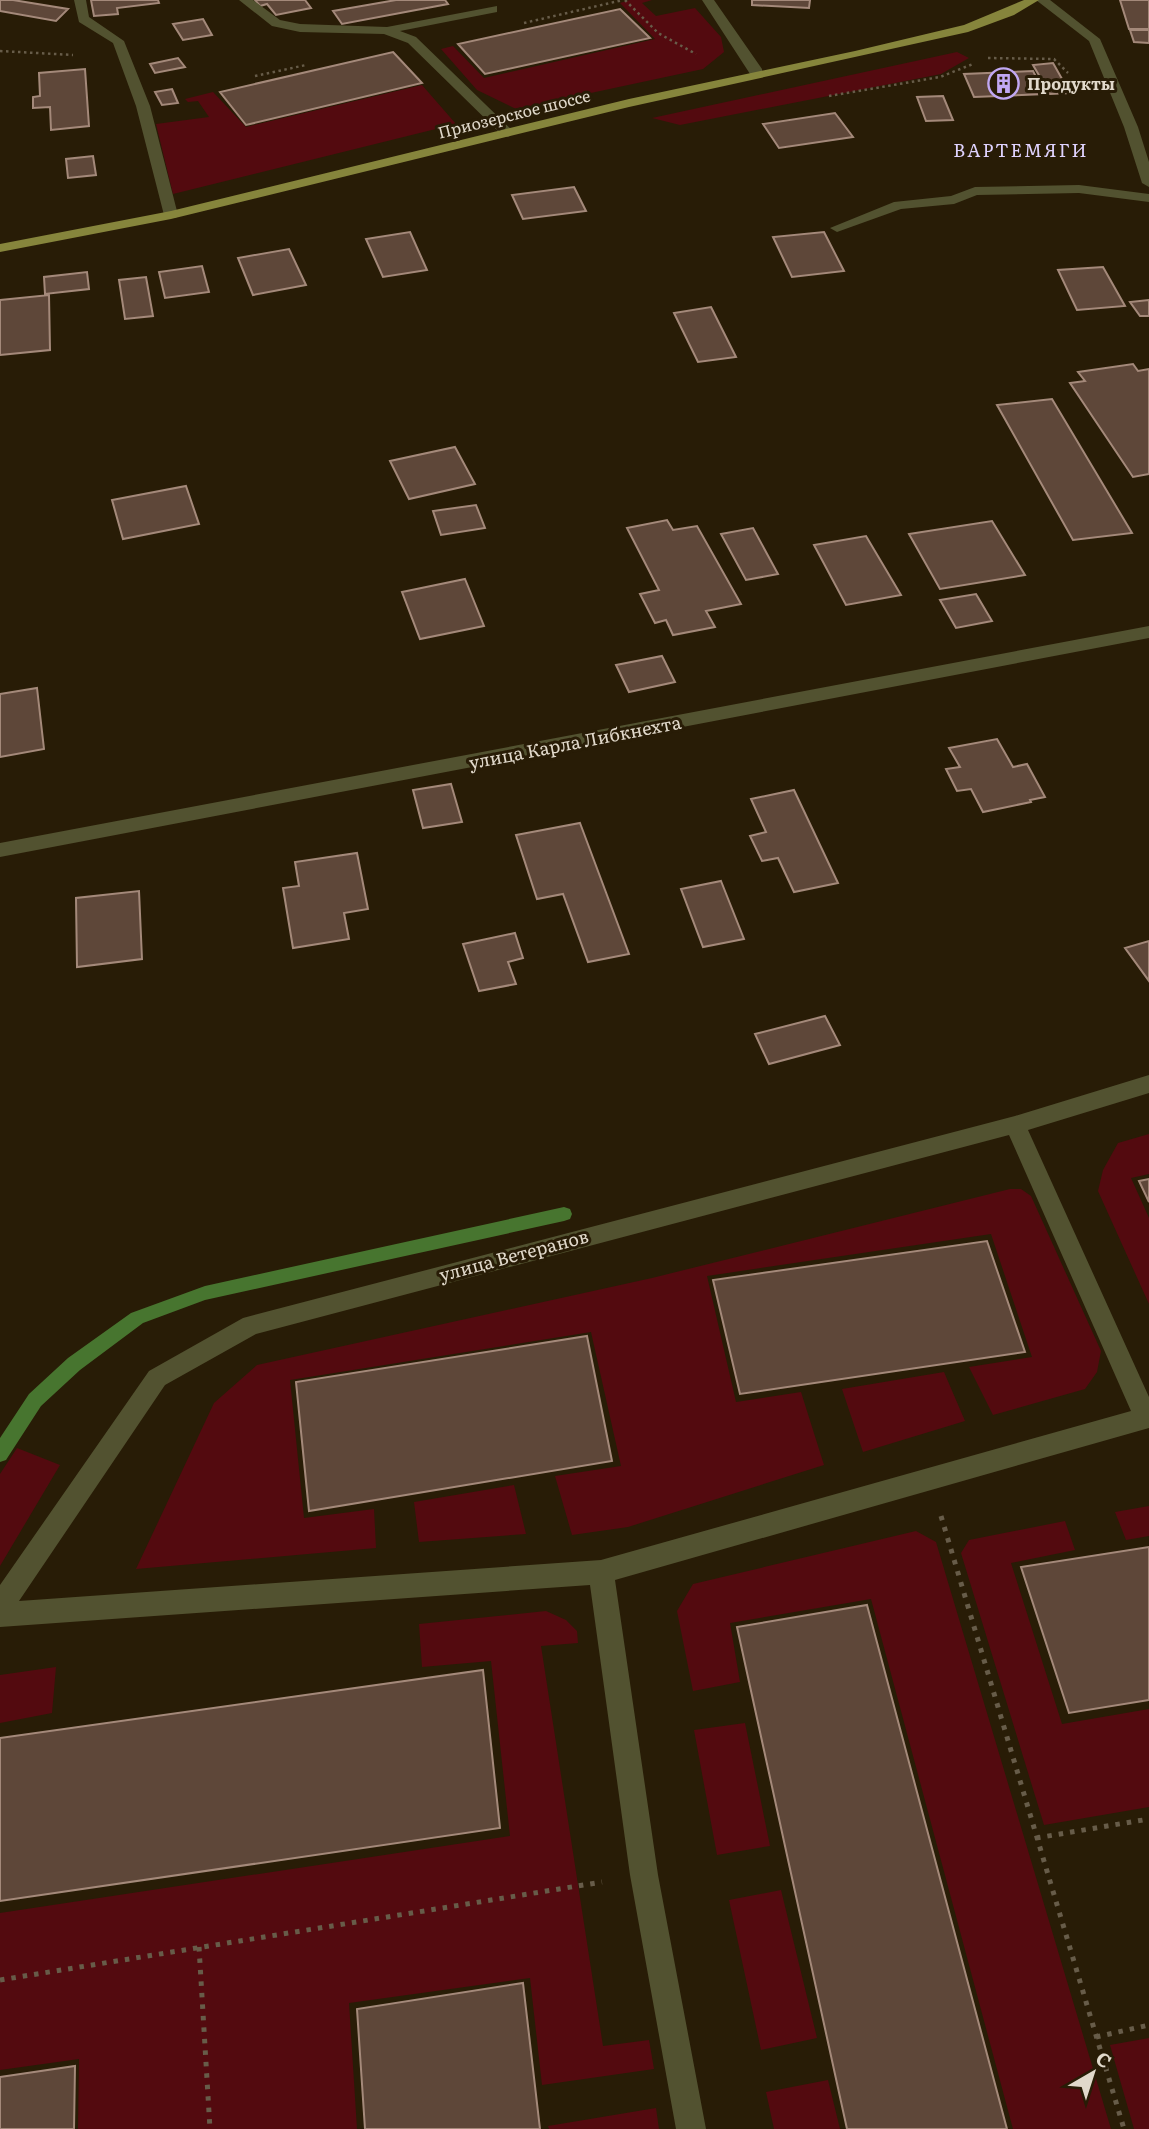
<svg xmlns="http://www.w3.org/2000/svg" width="1149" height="2129" font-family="Literata,serif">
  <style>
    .green { fill: #530a0f }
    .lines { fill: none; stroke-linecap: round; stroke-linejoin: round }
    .stream { fill: #47752f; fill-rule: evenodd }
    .building { fill: #5e4739; stroke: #a4897a; stroke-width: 2 }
    .path-far1 { stroke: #675c49; stroke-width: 2.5; stroke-dasharray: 2.5 3.5; stroke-linecap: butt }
    .path { stroke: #675c49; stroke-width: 5; stroke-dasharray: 4.5 7; stroke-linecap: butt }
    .minor { fill: #525230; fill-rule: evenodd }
    .major { fill: #86853c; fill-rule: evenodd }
    .labels { text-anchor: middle; stroke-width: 6; stroke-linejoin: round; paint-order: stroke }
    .far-poi-label { font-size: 16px; font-weight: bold; fill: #e1d9cb; stroke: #281c06; text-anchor: start }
    .far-street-label { font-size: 16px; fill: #e1d9cb; stroke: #281c06 }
    .far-quarter-label { font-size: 18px; letter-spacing: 2px; fill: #dfd2fd; stroke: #281c06 }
    .street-label { font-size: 18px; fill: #e1d9cb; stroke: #281c06 }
  </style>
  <rect width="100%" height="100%" fill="#281c06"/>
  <path class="green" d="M630 0H652L642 3 656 16 695 8 721 37 724 52 703 69 516 109 477 90 441 49 453 46 484 78 655 39 620 3Z
    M957 52 969 58 941 74 680 125 652 118Z
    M422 85 456 124 173 194 156 124 209 117 198 101 188 102 185 99 213 92 246 127Z
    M1149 1134V1174L1131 1178 1149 1218V1304L1098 1191 1103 1170 1118 1143Z
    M1010 1189H1021L1031 1196 1101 1351 1097 1372 1085 1389 993 1415 969 1367 1032 1357 991 1234 707 1276 736 1402 801 1392 824 1465 628 1527 572 1535 555 1476 621 1466 591 1332 290 1380 304 1518 374 1509 376 1548 136 1569 214 1403 257 1365 652 1278Z
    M944 1372 965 1421 863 1452 842 1389Z
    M17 1448 60 1465 0 1566V1474Z
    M514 1485 526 1534 419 1542 414 1502Z
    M1149 1506V1536L1126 1540 1115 1512Z
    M1065 1521 1075 1550 1011 1563 1062 1724 1149 1709V1807L1044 1825 961 1553 969 1540Z
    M916 1531 936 1542 1111 2129H1013L871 1599 730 1623 740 1682 693 1691 677 1611 693 1584Z
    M546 1611 566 1620 577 1631 578 1643 541 1646 603 2046 649 2040 654 2069 542 2085 530 1978 349 2003 357 2129H78L79 2059 0 2070V1913L510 1836 491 1661 422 1667 419 1624Z
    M56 1667 52 1713 0 1723V1675Z
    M745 1723 770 1846 717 1855 694 1730Z
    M781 1890 817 2038 761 2050 729 1900Z
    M1149 2038V2129H1134L1110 2045Z
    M828 2080 840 2129H774L766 2092Z
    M656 2108 659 2129H549L548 2126Z"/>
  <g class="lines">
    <path class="stream" d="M564 1207 570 1209 572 1214 570 1219 564 1221 205 1300 143 1323 80 1370 41 1406 6 1460 0 1462V1438L29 1394 68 1358 131 1313 205 1286Z"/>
  </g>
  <path class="building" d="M0 0H13L68 9 56 21 0 11Z
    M91 0H158L159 3 117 8 118 14 94 16Z
    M255 0H305L311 8 276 15 267 4 260 6Z
    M396 0H445L448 4 342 24 333 11Z
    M752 0H810L809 8 752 5Z
    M1120 0H1149V29H1129Z
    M620 9 650 38 485 74 458 44Z
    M203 19 212 35 183 40 173 24Z
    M1130 30H1149V43L1134 42Z
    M393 52 422 83 246 125 220 92Z
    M178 58 185 67 155 73 150 64Z
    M1053 63 1070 93 1050 94 1033 65Z
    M85 69 89 126 51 130 50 107 33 108V97L40 96 39 73Z
    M1033 71 1045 94 974 97 964 74Z
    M172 89 178 103 162 105 155 92Z
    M943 96 953 120 926 121 917 97Z
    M835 113 853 137 779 148 763 124Z
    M93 156 96 175 68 178 66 159Z
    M574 187 586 211 523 219 512 195Z
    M410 232 427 270 383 277 366 239Z
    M824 232 844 271 792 277 773 237Z
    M289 249 306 285 253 295 238 258Z
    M202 266 209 292 165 298 159 272Z
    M1103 267 1125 306 1077 310 1058 270Z
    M87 272 89 289 45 294 44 277Z
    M146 277 153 316 125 319 119 280Z
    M49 295 50 350 0 355V300Z
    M1149 300V316H1140L1130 302Z
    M711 307 736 357 698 362 674 313Z
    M1133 364 1138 371 1149 369V474L1133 477 1070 383 1085 381 1078 372Z
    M1052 399 1132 533 1073 540 997 405Z
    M455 447 475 484 409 499 390 461Z
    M186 486 199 524 123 539 112 500Z
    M476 505 485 528 441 535 433 511Z
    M667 520 673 530 697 526 741 604 706 611 715 627 673 635 666 620 655 623 640 594 659 590 627 528Z
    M992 521 1025 575 940 589 909 534Z
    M753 528 778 574 746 580 721 534Z
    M866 536 901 595 846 605 814 545Z
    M465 579 484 626 420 639 402 592Z
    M976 594 992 621 956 628 940 600Z
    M662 656 675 682 629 692 616 665Z
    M37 688 44 749 0 757V694Z
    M997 739 1013 767 1027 764 1045 797 1030 800 1031 802 983 812 971 789 957 791 946 769 960 767 949 748Z
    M451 784 462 822 423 828 413 790Z
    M794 790 838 883 794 892 778 858 762 861 750 836 766 832 751 799Z
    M580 823 629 954 588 962 563 894 537 899 516 835Z
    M357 853 368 909 344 913 349 939 293 948 283 888 299 886 295 862Z
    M721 881 744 939 703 947 681 889Z
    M139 891 142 959 77 967 76 898Z
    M515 933 523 958 508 962 516 984 479 991 463 944Z
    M1149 941V981L1125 948Z
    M825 1016 840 1045 769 1064 755 1034Z
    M1149 1179V1202L1139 1181Z
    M987 1241 1025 1352 740 1394 713 1280Z
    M587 1336 612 1461 309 1511 296 1382Z
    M1149 1547V1700L1069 1713 1021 1567Z
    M867 1605 1007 2129H847L737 1627Z
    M483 1670 500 1828 0 1901V1738Z
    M523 1983 540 2129H365L357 2009Z
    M75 2066 74 2129H0V2077Z"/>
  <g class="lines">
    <path class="path-far1" d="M625 0 658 33 696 54
      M524 23 623 0
      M0 51 73 55
      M988 58 1054 59 1068 73
      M255 76 306 65
      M829 96 940 77 973 64"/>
    <path class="path" d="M941 1516 1124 2129
      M1036 1838 1149 1819
      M199 1947 210 2129
      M0 1980 602 1882
      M1096 2037 1149 2025"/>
    <path class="minor" d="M74 0H86L89 17 124 41 150 106 178 215 176 218H166L164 215 136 106 113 43 79 22Z
      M239 0H253L280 20 300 24 387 27 497 6V12L400 31 416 37 515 133 508 137 503 136 408 43 384 34 300 32 272 26Z
      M702 0H714L762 69V77H752Z
      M1036 0H1050L1100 39 1138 127 1149 162V187L1142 183 1124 127 1089 41Z
      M1079 185 1149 194V202L1079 193 977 195 954 204 901 209 837 232 830 228 894 202 951 196 975 187Z
      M1149 626V638L0 857V843Z
      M1149 1075V1093L1028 1130 1149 1397V1428L615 1580 658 1875 706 2129H676L630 1875 590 1585 0 1627V1585L149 1371 243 1318 1015 1116ZM1009 1135 1131 1411 601 1560 19 1601 165 1385 256 1334Z"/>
    <path class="major" d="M1024 0H1039L1014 15 968 32 629 107 171 219 0 252V244L171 211 629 99 855 51 964 25Z"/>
  </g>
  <defs>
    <symbol id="building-ring" viewBox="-11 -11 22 22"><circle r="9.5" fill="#281c06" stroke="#c1a8f3" stroke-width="1.5"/><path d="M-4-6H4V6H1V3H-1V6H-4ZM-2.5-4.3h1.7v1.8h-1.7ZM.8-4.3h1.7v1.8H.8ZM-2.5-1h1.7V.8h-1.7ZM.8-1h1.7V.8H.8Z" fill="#c1a8f3"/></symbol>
  </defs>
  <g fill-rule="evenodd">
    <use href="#building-ring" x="986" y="66" width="35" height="35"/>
  </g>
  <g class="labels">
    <g class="far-poi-label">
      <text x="1027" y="90">Продукты</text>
    </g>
    <g class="far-street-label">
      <text transform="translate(514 114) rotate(-14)" y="6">Приозерское шоссе</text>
    </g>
    <g class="far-quarter-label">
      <text x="1021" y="157">ВАРТЕМЯГИ</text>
    </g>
    <g class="street-label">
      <text transform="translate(575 743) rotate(-11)" y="6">улица Карла Либкнехта</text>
      <text transform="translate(514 1256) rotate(-15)" y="6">улица Ветеранов</text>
    </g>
  </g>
  <g transform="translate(1093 2073) rotate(39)" stroke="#281c06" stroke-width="5" paint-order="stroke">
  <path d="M0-5L12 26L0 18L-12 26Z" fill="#e1d9cb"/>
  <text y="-10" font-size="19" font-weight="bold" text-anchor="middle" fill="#e1d9cb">С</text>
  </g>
</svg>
